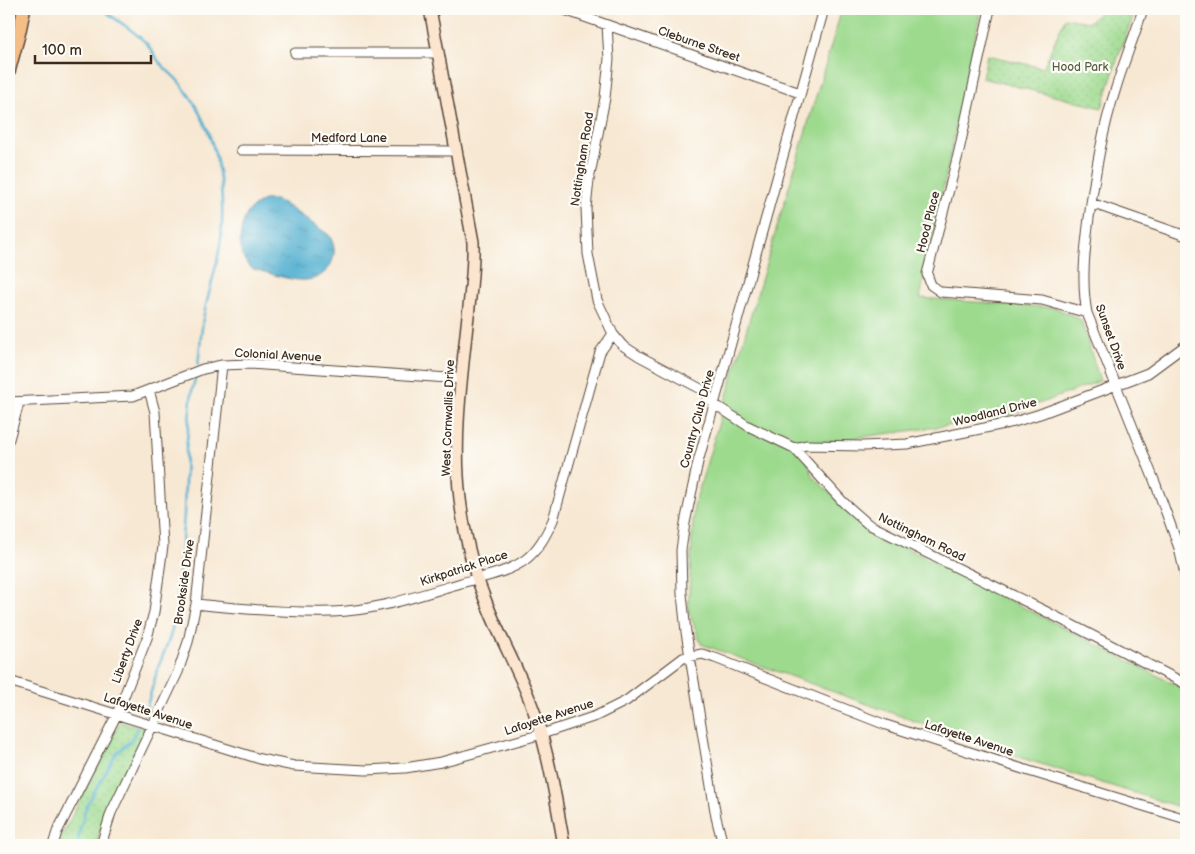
<svg xmlns="http://www.w3.org/2000/svg" width="1195" height="854" font-family="'Balsamiq Sans',sans-serif">
  <style>
    .green { fill: #9dda8e; stroke: #6c8256 }
    .forest { fill: url(#forest-firs); stroke: #5c724c }
    .park { fill: url(#park-dots); stroke: #6c8256 }
    .water { fill: url(#water-ripples); stroke: #476d78 }
    .lines { fill: none; stroke-linecap: round; stroke-linejoin: round }
    .stream { stroke: #53b0d1; stroke-width: 2.5 }
    .street-casing { stroke: #574639; stroke-width: 11 }
    .secondary-casing { stroke: #574639; stroke-width: 14 }
    .primary-casing { stroke: #574639; stroke-width: 15 }
    .street { stroke: #fff; stroke-width: 9 }
    .secondary { stroke: #fbe5cf; stroke-width: 11 }
    .primary { stroke: #f6be87; stroke-width: 12 }
    .labels { text-anchor: middle; stroke-width: 4.5; stroke-linejoin: round; paint-order: stroke }
    .street-label { font-size: 12px; fill: #3b2a1e; stroke: #fdfcf7 }
    .park-label { font-size: 12px; fill: #585f40; stroke: #fdfcf7 }
  </style>
  <defs>
    <pattern id="forest-firs" width="22" height="20" patternUnits="userSpaceOnUse" patternTransform="scale(1.25)"><rect width="22" height="20" fill="#7eba79"/><path d="M5 1l3.5 6h-7zM16 11l3.5 6h-7z" fill="#689763"/></pattern>
    <pattern id="park-dots" width="8" height="8" patternUnits="userSpaceOnUse" patternTransform="scale(1.25)"><rect width="8" height="8" fill="#9dda8e"/><path d="M2 2h.1M6 6h.1" fill="none" stroke="#88bb7a" stroke-width="1.8" stroke-linecap="round"/></pattern>
    <pattern id="water-ripples" width="26" height="14" patternUnits="userSpaceOnUse" patternTransform="scale(1.25)"><rect width="26" height="14" fill="#53b0d1"/><path d="M2 4q2-2 4 0t4 0M15 11q2-2 4 0t4 0" fill="none" stroke="#468fa9"/></pattern>
  </defs>
  <rect width="100%" height="100%" fill="#fdfcf7"/>
  <filter id="ink" filterUnits="userSpaceOnUse"><feTurbulence type="fractalNoise" baseFrequency=".02" numOctaves="2"/><feDisplacementMap in="SourceGraphic" scale="10" xChannelSelector="R" yChannelSelector="G"/><feConvolveMatrix kernelMatrix="1 2 1 2 8 2 1 2 1" color-interpolation-filters="sRGB"/></filter>
  <filter id="wash" filterUnits="userSpaceOnUse"><feTurbulence type="fractalNoise" baseFrequency=".0096" numOctaves="4" result="noise"/><feDisplacementMap in="SourceGraphic" scale="20" xChannelSelector="R" yChannelSelector="G"/><feGaussianBlur stdDeviation="1.12" result="paint"/><feColorMatrix in="noise" values="0 0 0 0 0 0 0 0 0 0 0 0 0 0 0 0 0 1.4 0 .05"/><feComposite in="paint" operator="in"/></filter>
  <g filter="url(#wash)">
    <rect width="100%" height="100%" fill="#f7e8d3"/>
    <path class="green" d="M842 9H981L920 298 1056 308 1081 320 1100 381 998 419 801 445 813 476 863 526 1186 690V809L986 747 701 644 688 609 694 506Z"/>
    <path class="forest" d="M9 9H16L9 41Z"/>
    <path class="park" d="M1103 9H1136L1119 54 1102 108 982 78 987 55 1043 68 1065 18 1089 22Z
      M120 722 145 729 102 824 96 845H57Z"/>
    <path class="water" d="M264 200H275L283 203 329 235C335 244 336 255 331 264 315 294 277 274 253 269 236 258 238 229 248 212 252 207 258 203 264 200Z"/>
    <g class="lines">
      <path class="stream" d="M102 9C116 20 134 30 147 44 152 50 156 59 162 65 169 73 177 78 183 87 216 130 226 184 221 238 218 266 208 292 203 319 201 334 200 349 198 365
        M144 716 158 668 170 637 176 613 184 515 186 450 192 391 195 379
        M78 845 79 834 86 807 116 754 131 740 138 728"/>
    </g>
  </g>
  <g filter="url(#ink)">
    <g class="lines">
      <defs>
        <path id="street" d="M562 9 800 93
          M990 9 958 155 927 274 931 285 941 292 1042 300 1087 313
          M1143 9C1135 35 1124 61 1116 88 1102 131 1095 174 1089 218 1085 250 1081 281 1087 313L1156 485 1179 548 1186 579
          M607 25 609 59 605 98 589 180 586 208 588 254 597 300 613 334 622 345 639 356 701 389 714 404 748 426 794 448 843 502 868 524 1045 611 1186 684
          M295 53H438
          M241 150 456 151
          M1091 203 1186 236
          M9 402 133 396 203 369 222 365 250 364 462 379
          M9 439 19 403
          M794 448 806 445 863 446 907 444 1014 422 1040 414 1148 373 1186 345
          M196 604C241 609 287 613 332 612 376 611 420 595 461 583 482 577 507 573 525 560 539 549 546 535 553 520L600 352 613 334
          M9 681 260 759 294 766 366 770 405 768 441 762 542 734 596 716 626 701 683 658 702 654 715 658 886 725 1029 771 1186 819
          M53 845 57 832 117 714 147 638 154 612 163 546 155 412 149 390
          M101 845 111 813 178 672 188 642 196 604 222 365
          M723 845 716 817 686 632 682 594 681 550 685 523 698 462 824 9"/>
        <path id="secondary" d="M430 9 473 242C474 269 470 297 467 325 461 382 453 441 460 499 464 531 471 564 483 594 496 630 515 663 529 698 548 745 555 796 564 845"/>
        <path id="primary" d="M9 70 19 33 24 9"/>
      </defs>
      <use href="#street" class="street-casing"/>
      <use href="#secondary" class="secondary-casing"/>
      <use href="#primary" class="primary-casing"/>
      <use href="#street" class="street"/>
      <use href="#secondary" class="secondary"/>
      <use href="#primary" class="primary"/>
    </g>
  </g>
  <g class="labels">
    <g class="street-label">
      <text transform="translate(699 44) rotate(19)" y="4">Cleburne Street</text>
      <text x="349" y="142">Medford Lane</text>
      <text transform="translate(582 159) rotate(-81)" y="4">Nottingham Road</text>
      <text transform="translate(928 222) rotate(-76)" y="4">Hood Place</text>
      <text transform="translate(1111 337) rotate(70)" y="4">Sunset Drive</text>
      <text transform="translate(278 355) rotate(3)" y="4">Colonial Avenue</text>
      <text transform="translate(995 412) rotate(-14)" y="4">Woodland Drive</text>
      <text transform="translate(448 418) rotate(-88)" y="4">West Cornwallis Drive</text>
      <text transform="translate(697 419) rotate(-75)" y="4">Country Club Drive</text>
      <text transform="translate(922 537) rotate(26)" y="4">Nottingham Road</text>
      <text transform="translate(464 568) rotate(-18)" y="4">Kirkpatrick Place</text>
      <text transform="translate(184 582) rotate(-82)" y="4">Brookside Drive</text>
      <text transform="translate(127 651) rotate(-70)" y="4">Liberty Drive</text>
      <text transform="translate(148 711) rotate(18)" y="4">Lafayette Avenue</text>
      <text transform="translate(549 717) rotate(-18)" y="4">Lafayette Avenue</text>
      <text transform="translate(969 738) rotate(18)" y="4">Lafayette Avenue</text>
    </g>
    <g class="park-label">
      <text x="1080" y="71">Hood Park</text>
    </g>
  </g>
  <rect width="1195" height="854" fill="none" stroke="#fdfcf7" stroke-width="30"/>
  <path d="M35 55v8h116v-8" fill="none" stroke="#3b2a1e" stroke-width="2.5"/>
  <text x="42" y="55" font-size="15" fill="#3b2a1e" stroke="#fdfcf7" stroke-width="4" paint-order="stroke">100 m</text>
</svg>
